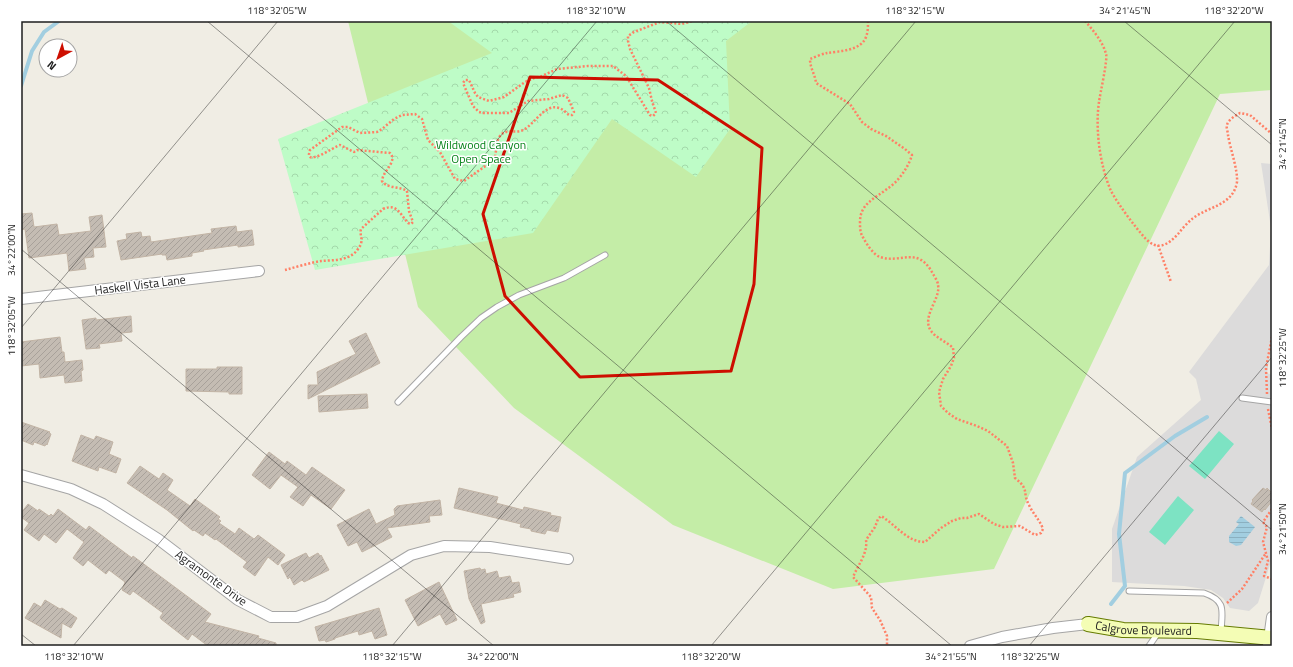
<svg xmlns="http://www.w3.org/2000/svg" width="1293" height="667" font-family="'Titillium Web',sans-serif">
  <style>
    .residential { fill: #dcdbdb }
    .grass { fill: #c4eda7 }
    .park { fill: url(#park-crowns) }
    .pitch { fill: #7de3c3 }
    .water { fill: url(#water-rules) }
    .lines { fill: none; stroke-linecap: round; stroke-linejoin: round }
    .stream { stroke: #a2cee0; stroke-width: 4 }
    .building { fill: url(#building-hatch); stroke: #c2b4a5 }
    .lane-casing { stroke: #a5a5a5; stroke-width: 7 }
    .street-casing { stroke: #a5a5a5; stroke-width: 12 }
    .secondary-casing { stroke: #657b00; stroke-width: 16 }
    .path { stroke: #ff8066; stroke-width: 2.5; stroke-dasharray: 2 2; stroke-linecap: butt }
    .lane { stroke: #fff; stroke-width: 5 }
    .street { stroke: #fff; stroke-width: 10 }
    .secondary { stroke: #f4fdb5; stroke-width: 14 }
    .marked { fill: none; stroke: #cd0e00; stroke-width: 3; stroke-linejoin: round }
    .ticks { fill: none; stroke: #1e1e1e; stroke-width: 1; stroke-opacity: 0.45 }
    .labels { text-anchor: middle; stroke-width: 3; stroke-linejoin: round; paint-order: stroke }
    .park-label { font-size: 12px; fill: #068319; stroke: #fff }
    .street-label { font-size: 12px; fill: #1e1e1e; stroke: #fff }
    .neatline { fill: none; stroke: #1e1e1e; stroke-width: 1.5 }
    .ticks-label { font-size: 10px; text-anchor: middle; fill: #1e1e1e }
  </style>
  <defs>
    <pattern id="park-crowns" width="20" height="18" patternUnits="userSpaceOnUse"><rect width="20" height="18" fill="#befcc7"/><path d="M2 6a3 3 0 1 1 6 0M12 15a3 3 0 1 1 6 0" fill="none" stroke="#a3d8aa"/></pattern>
    <pattern id="water-rules" width="6" height="5" patternUnits="userSpaceOnUse"><rect width="6" height="5" fill="#a2cee0"/><path d="M0 2.5h6" fill="none" stroke="#8bb0c0"/></pattern>
    <pattern id="building-hatch" width="6" height="6" patternUnits="userSpaceOnUse"><rect width="6" height="6" fill="#c4bcb3"/><path d="M-1 1l2-2M0 6l6-6M5 7l2-2" fill="none" stroke="#a8a19a"/></pattern>
  </defs>
  <rect width="100%" height="100%" fill="#f0ede4"/>
  <path class="residential" d="M1261 163 1272 164V348L1270 353 1267 373 1272 375V558L1258 603 1249 611 1230 608 1223 598 1211 590 1184 586 1112 582V529L1137 457 1201 400 1196 379 1189 372 1269 265 1271 228Z"/>
  <path class="grass" d="M348 21H1272V90L1220 94 994 569 833 589 673 525 514 408 418 307Z"/>
  <path class="park" d="M448 21H752L726 41 730 129 696 177 612 119 533 233 315 270 278 139 492 53Z"/>
  <path class="pitch" d="M1219 431 1234 444 1205 479 1189 466Z
    M1178 496 1194 510 1165 545 1149 532Z"/>
  <path class="water" d="M1241 516 1255 527 1241 545 1236 546 1229 542V536L1239 524 1236 522Z"/>
  <g class="lines">
    <path class="stream" d="M21 86 32 51 44 32 59 21
      M1111 604 1125 586 1119 534 1125 473 1175 436 1207 417"/>
  </g>
  <path class="building" d="M32 213 34 227 57 224 59 235 91 231 89 217 102 215 106 247 93 248 94 257 84 258 86 269 69 271 67 253 29 258 25 229 21 230V214Z
    M236 226 237 232 252 230 254 245 238 247V245L203 250 204 251 192 253V256L167 260 166 255H162V254L121 260 117 241 127 239 126 234 141 232 142 237 150 236 151 242 212 233 211 229Z
    M131 316 132 332 121 333 122 341 99 344 100 348 86 349 82 320 96 318V320Z
    M366 333 380 363 308 399V385H318L317 372 356 354 349 341Z
    M60 337 62 352H64L65 362 82 360 83 370 81 371 82 381 65 383 64 375 40 378 39 364 21 366V342Z
    M217 367H242V394H229V392L186 391V369H217Z
    M367 394 368 408 319 412 318 396Z
    M21 422 50 432 49 433 51 434 47 445 46 444 45 446 34 442 33 445 21 440Z
    M81 435 94 440 96 436 113 442 109 454 121 459 116 473 99 467 98 471 72 461Z
    M269 452 285 464 287 461 306 475 312 467 345 490 331 509 311 495 303 506 290 497 298 487 281 475 270 489 252 475Z
    M140 466 159 479 163 473 173 480 167 490 190 506 195 499 220 517 218 519 221 521 219 523 235 534 239 528 254 539 258 535 285 555 278 565 268 557 255 576 243 567 247 562 216 539 215 540 205 533 203 536 194 530 193 531 167 510 127 483Z
    M459 488 498 497 496 503 523 510 524 507 551 513 550 515 561 517 558 532 547 530 545 534 531 531V529L520 527 521 524 454 508Z
    M1263 488 1266 490 1267 488 1272 493V501L1265 510 1264 509 1262 512 1251 504 1253 501 1252 500Z
    M440 500 442 515 429 516 430 522 387 528 392 537 362 552 357 542 348 546 337 525 369 509 376 524 395 515 394 509 397 506Z
    M28 504 38 511 39 509 49 516 51 514 53 516 58 509 86 530 89 526 132 558 133 556 211 614 205 622 259 636 258 638 276 643V646H208L192 634 188 640 161 619 160 617 163 613 133 591 130 595 122 590 125 582 109 570 106 574 88 560 83 566 73 558 84 542 67 529 56 543 44 534 39 541 24 530 29 523 21 517V513Z
    M306 553 309 558 318 553 320 556 321 555 329 570 304 582 302 580 294 585 290 577 288 579 281 565Z
    M480 568 481 570 485 569 486 574 497 571 499 578 510 576 512 583 519 582 521 592 513 594 514 597 481 604 485 622 481 624 469 599 464 571Z
    M439 582 457 620 446 625 440 614 418 626 405 600Z
    M45 600 60 609 62 608 77 618 71 628 62 623 61 638 25 618 34 603 41 607Z
    M379 608 387 635 375 639 372 631 359 635 358 631 335 638V639L326 642 325 640 319 641 315 627Z"/>
  <g class="lines">
    <defs>
      <path id="lane" d="M1242 398 1272 402
        M398 402 461 337 481 318 497 307 519 295 564 278 605 255
        M1129 591 1204 593C1227 601 1222 611 1221 632
        M1149 646 1158 633"/>
      <path id="street" d="M21 299 259 271
        M21 475 71 489 103 504 158 539 238 600 271 617H297L327 606 411 555 444 546 490 547 568 559
        M970 646 1002 637 1053 628 1088 624
        M1268 646 1272 617"/>
      <g id="secondary">
        <path id="s1" d="M1088 624 1123 630 1197 631 1272 638"/>
      </g>
    </defs>
    <use href="#lane" class="lane-casing"/>
    <use href="#street" class="street-casing"/>
    <use href="#secondary" class="secondary-casing"/>
    <path class="path" d="M868 21C868 26 868 32 866 37 861 51 839 51 827 53 822 54 815 57 810 59 810 68 815 74 816 83L850 104 862 122 871 129 886 136 905 149 912 155C908 168 898 182 887 189 874 199 860 204 860 222 860 229 860 233 864 239 867 245 874 255 880 257 901 264 918 245 933 274 935 277 938 282 938 285 941 299 921 316 931 331 936 338 947 342 953 348L954 358 951 366 943 379 939 392 941 406 948 413 957 419 977 426 988 431 1007 446 1013 463 1015 478C1030 490 1022 492 1029 505 1033 514 1040 520 1043 529L1041 533 1035 535 1020 526 1003 527 994 524 979 514 967 518H961L952 521 941 528 925 542C907 542 896 525 881 516L878 519 875 527 866 540C868 553 858 565 853 577L871 597 872 608 880 620 887 636V646
      M1085 21C1093 30 1103 42 1106 54 1108 59 1100 94 1099 102 1095 129 1100 166 1111 191 1118 204 1135 227 1145 238 1157 251 1167 246 1178 234 1182 229 1187 223 1192 219 1208 206 1233 206 1237 182 1238 170 1230 148 1228 135 1228 132 1226 128 1227 125 1228 120 1235 116 1240 113L1250 115 1272 134
      M1158 245 1171 282
      M285 270C296 267 309 263 321 261 333 260 350 261 358 249 365 240 359 236 361 229L383 209C397 203 400 214 408 223L411 224 413 222 409 211 407 191C400 186 387 189 382 181 383 170 398 162 390 153L357 150 354 152 340 145C335 146 303 169 310 150L342 127H348L360 133 377 132 382 129 394 119 402 115 415 114 422 119 428 140 440 152 455 179 464 181 494 160C497 153 495 143 500 136 506 128 515 134 523 130 534 125 545 103 559 108 563 109 566 113 569 115H572L574 112 568 98 562 95 549 99 528 101 509 113H483L479 112 473 106 463 83 465 80H469L475 93 478 97 489 101 504 97 525 82 534 78 542 76 557 69 588 66H613L626 76 650 115 653 116 656 113 652 101 649 88 630 49 628 41V36L634 32 660 22 682 24 692 21
      M1267 394 1266 368 1272 337
      M1268 409 1272 429
      M1272 509 1263 522 1267 527 1263 542 1268 561 1264 576 1272 579
      M1227 603 1242 589 1266 553"/>
    <use href="#lane" class="lane"/>
    <use href="#street" class="street"/>
    <use href="#secondary" class="secondary"/>
  </g>
  <path class="marked" d="M530 77 658 80 762 148 754 284 731 371 580 377 505 296 483 214Z"/>
  <path class="ticks" d="M207 21 952 646M666 21 1272 530M1124 21 1272 145M21 249 494 646M21 328 278 21M21 634 36 646M73 646 597 21M392 646 916 21M711 646 1235 21M1029 646 1272 357"/>
  <g class="labels">
    <g class="park-label">
      <text x="481" y="149">Wildwood Canyon<tspan x="481" dy="14">Open Space</tspan></text>
    </g>
    <g class="street-label">
      <text transform="translate(140 285) rotate(-7)" y="4">Haskell Vista Lane</text>
      <text transform="translate(211 578) rotate(36)" y="4">Agramonte Drive</text>
      <text dy="4" stroke="none"><textPath href="#s1" startOffset="56">Calgrove Boulevard</textPath></text>
    </g>
  </g>
  <rect width="1293" height="667" fill="none" stroke="#ffffff" stroke-width="44"/>
  <g transform="translate(58 58) rotate(220)"><circle r="19" fill="#ffffff" stroke="#a5a5a5"/>
  <path d="M0-3L7 15L0 10L-7 15Z" fill="#cd0e00"/>
  <text y="-6" font-size="11" font-weight="bold" text-anchor="middle" fill="#1e1e1e">N</text>
  </g>
  <rect x="22" y="22" width="1249" height="623" class="neatline"/>
  <g class="ticks-label">
    <text x="277" y="14">118°32'05"W</text>
    <text x="596" y="14">118°32'10"W</text>
    <text x="915" y="14">118°32'15"W</text>
    <text x="1125" y="14">34°21'45"N</text>
    <text x="1234" y="14">118°32'20"W</text>
    <text transform="translate(1282 144) rotate(-90)" y="4">34°21'45"N</text>
    <text transform="translate(11 250) rotate(-90)" y="4">34°22'00"N</text>
    <text transform="translate(11 326) rotate(-90)" y="4">118°32'05"W</text>
    <text transform="translate(1282 358) rotate(-90)" y="4">118°32'25"W</text>
    <text transform="translate(1282 529) rotate(-90)" y="4">34°21'50"N</text>
    <text x="74" y="660">118°32'10"W</text>
    <text x="392" y="660">118°32'15"W</text>
    <text x="493" y="660">34°22'00"N</text>
    <text x="711" y="660">118°32'20"W</text>
    <text x="951" y="660">34°21'55"N</text>
    <text x="1030" y="660">118°32'25"W</text>
  </g>
</svg>
